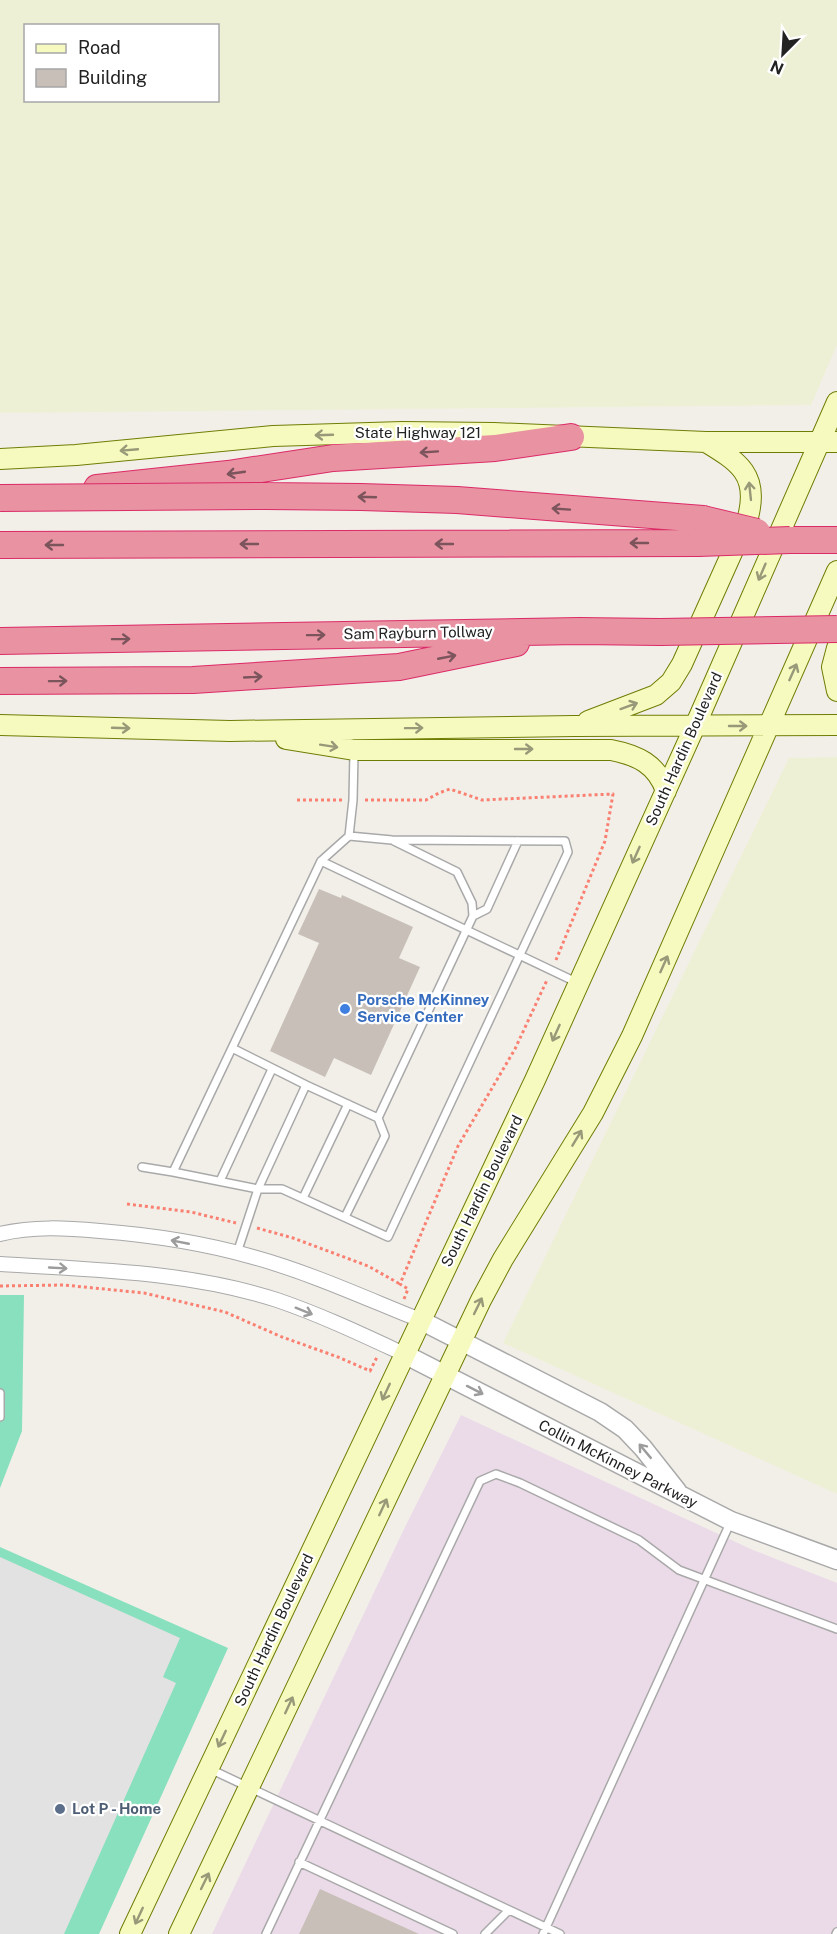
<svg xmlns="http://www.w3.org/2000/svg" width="837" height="1934" font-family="'Public Sans',sans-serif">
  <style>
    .industrial { fill: #ebdbe8 }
    .farmland { fill: #eef0d5; fill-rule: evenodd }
    .pitch { fill: #88e0be }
    .parking { fill: #e2e2e2 }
    .building { fill: #c7bfb8 }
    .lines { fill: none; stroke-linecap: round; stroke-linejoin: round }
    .service-casing { stroke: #a9a9a9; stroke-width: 10 }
    .minor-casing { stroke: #a9a9a9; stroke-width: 16 }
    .tertiary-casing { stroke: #a9a9a9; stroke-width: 21 }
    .secondary-casing { stroke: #707d05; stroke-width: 22 }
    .motorway-casing { stroke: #dc2a67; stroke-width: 28 }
    .path { stroke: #fa8072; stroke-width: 3; stroke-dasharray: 3 3; stroke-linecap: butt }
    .service { stroke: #fff; stroke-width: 7 }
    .minor { stroke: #fff; stroke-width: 14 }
    .tertiary { stroke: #fff; stroke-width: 18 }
    .secondary { stroke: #f7fabf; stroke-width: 20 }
    .motorway { stroke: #e892a2; stroke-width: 26 }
    .motorway-bridge-casing { stroke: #dc2a67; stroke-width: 28; stroke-linecap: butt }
    .motorway-bridge { stroke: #e892a2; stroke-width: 26 }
    .oneway { stroke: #979978 }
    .oneway2 { stroke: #7b545c }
    .oneway3 { stroke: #9c9c9c }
    .shop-dot { fill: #3f7fe0; stroke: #fff; stroke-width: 2 }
    .service-dot { fill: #5c6f8a; stroke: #fff; stroke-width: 2 }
    .labels { text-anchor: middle; stroke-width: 4.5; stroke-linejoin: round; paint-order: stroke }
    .street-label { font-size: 15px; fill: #222; stroke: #fff }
    .shop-label { font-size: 15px; font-weight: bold; fill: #366cbe; stroke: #fff; text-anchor: start }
    .service-label { font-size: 15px; font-weight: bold; fill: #4e5e75; stroke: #fff; text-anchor: start }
  </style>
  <rect width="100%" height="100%" fill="#f2efe9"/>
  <path class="industrial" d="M461 1415 753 1550 837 1583V1934H212L404 1529Z"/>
  <path class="farmland" d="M0 0H837V345L811 405 0 413ZM26 26H218V100H26Z
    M837 757V1494L503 1343 789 758Z"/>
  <path class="pitch" d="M0 1295H24L22 1431 0 1488Z
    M0 1547 228 1648 99 1934H0Z"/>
  <path class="parking" d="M0 1557 180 1638 163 1677 176 1683 64 1934H0Z"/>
  <path class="building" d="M319 889 341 898 342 895 413 927 399 958 420 967 371 1075 334 1058 325 1077 270 1051 319 943 298 934Z
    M320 1889 419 1934H299Z"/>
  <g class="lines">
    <defs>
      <path id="service" d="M354 753 353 800 349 836 321 861 576 982
        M394 841 457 872 472 903 473 916
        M232 1048 321 861
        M306 1085 232 1048 173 1172 258 1189H282L388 1237 568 852 565 841 392 840 349 836
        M142 1167 173 1172
        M220 1181 272 1069
        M303 1198 348 1104
        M345 1217 385 1136 378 1118
        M237 1253 258 1189 306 1085 378 1118 473 916 487 909 518 841
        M0 1393V1417
        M210 1769 560 1934
        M299 1862 453 1934
        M266 1934 480 1481 496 1474 520 1483 639 1540 679 1570 837 1629
        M485 1934 509 1910
        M543 1934 731 1521
        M836 1934 837 1932"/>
      <path id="minor" d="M0 1234C33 1226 66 1228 100 1231 151 1235 204 1243 253 1257 311 1273 365 1298 420 1320
        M0 1264C93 1270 188 1271 277 1300 321 1315 363 1335 404 1354"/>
      <path id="tertiary" d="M420 1320 600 1412 625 1429 643 1448 677 1491
        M404 1354 731 1521 837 1560"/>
      <path id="secondary" d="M0 459 76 455 273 436 402 432 494 433 706 442H837
        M837 648 832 667 837 691
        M588 721 656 695 671 682 682 664 748 517C759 475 739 462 706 442
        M0 725 230 731 574 726 837 725
        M286 739 354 750H611C637 755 657 764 666 791
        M130 1934 535 1080 695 726 837 402
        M179 1934 481 1300 503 1259 593 1113 632 1036 837 571"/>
      <path id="motorway" d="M97 488 228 474 333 458 495 448 571 437
        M266 496 361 497 457 500 703 519
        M790 540H837
        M0 545 698 543
        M0 641 579 631 660 632
        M0 681 193 680 399 667 516 643"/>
    </defs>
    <use href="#service" class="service-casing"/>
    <use href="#minor" class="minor-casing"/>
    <use href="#tertiary" class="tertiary-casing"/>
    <use href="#secondary" class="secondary-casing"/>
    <use href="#motorway" class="motorway-casing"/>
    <path class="path" d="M297 800H343
      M365 800H426L439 793 450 789 482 800 613 794 605 841 556 960
      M127 1204 191 1212 236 1223
      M257 1228 293 1238 368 1266 400 1284
      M0 1286 64 1285 144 1293 225 1312 282 1337 338 1357 370 1371 377 1357
      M404 1299 408 1289 400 1284 458 1146 515 1049 547 980"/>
    <use href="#service" class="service"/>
    <use href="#minor" class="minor"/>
    <use href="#tertiary" class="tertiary"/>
    <use href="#secondary" class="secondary"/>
    <use href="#motorway" class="motorway"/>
    <defs>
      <path id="motorway-bridge" d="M0 498 266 496
        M703 519 757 532
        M698 543 790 540
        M660 632 837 629"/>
    </defs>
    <use href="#motorway-bridge" class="motorway-bridge-casing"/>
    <use href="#motorway-bridge" class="motorway-bridge"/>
  </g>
  <defs><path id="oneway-shaft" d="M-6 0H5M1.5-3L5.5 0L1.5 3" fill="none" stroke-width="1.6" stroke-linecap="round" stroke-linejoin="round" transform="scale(1.5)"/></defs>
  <g class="oneway">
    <use href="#oneway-shaft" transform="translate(324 435) rotate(178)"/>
    <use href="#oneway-shaft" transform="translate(129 450) rotate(175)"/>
    <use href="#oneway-shaft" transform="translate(750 491) rotate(-96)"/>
    <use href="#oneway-shaft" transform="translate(762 572) rotate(113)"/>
    <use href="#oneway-shaft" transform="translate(793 672) rotate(-66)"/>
    <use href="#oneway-shaft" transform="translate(629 706) rotate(-20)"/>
    <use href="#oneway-shaft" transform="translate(738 726)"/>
    <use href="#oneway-shaft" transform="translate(121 728) rotate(2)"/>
    <use href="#oneway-shaft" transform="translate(414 728) rotate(-1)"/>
    <use href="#oneway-shaft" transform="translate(329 746) rotate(9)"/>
    <use href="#oneway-shaft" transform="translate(524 749)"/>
    <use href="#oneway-shaft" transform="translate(636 855) rotate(114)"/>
    <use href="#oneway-shaft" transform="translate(664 964) rotate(-66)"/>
    <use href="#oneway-shaft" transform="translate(556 1033) rotate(114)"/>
    <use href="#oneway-shaft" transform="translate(577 1138) rotate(-59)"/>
    <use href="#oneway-shaft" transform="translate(478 1306) rotate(-64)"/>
    <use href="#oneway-shaft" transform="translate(386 1392) rotate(115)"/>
    <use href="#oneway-shaft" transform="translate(383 1507) rotate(-65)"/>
    <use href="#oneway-shaft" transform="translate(289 1705) rotate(-65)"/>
    <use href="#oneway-shaft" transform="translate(222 1739) rotate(115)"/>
    <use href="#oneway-shaft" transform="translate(205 1881) rotate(-64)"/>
    <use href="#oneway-shaft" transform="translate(139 1916) rotate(115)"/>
  </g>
  <g class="oneway2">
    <use href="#oneway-shaft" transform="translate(429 452) rotate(176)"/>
    <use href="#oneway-shaft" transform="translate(236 473) rotate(172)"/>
    <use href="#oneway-shaft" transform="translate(367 497) rotate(-178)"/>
    <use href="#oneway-shaft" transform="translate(561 509) rotate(-176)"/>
    <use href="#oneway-shaft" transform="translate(639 543) rotate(180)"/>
    <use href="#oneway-shaft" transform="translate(249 544) rotate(180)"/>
    <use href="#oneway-shaft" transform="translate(444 544) rotate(180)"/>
    <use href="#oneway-shaft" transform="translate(54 545) rotate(180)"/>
    <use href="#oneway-shaft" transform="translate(316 635) rotate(-1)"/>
    <use href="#oneway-shaft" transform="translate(121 639) rotate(-1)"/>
    <use href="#oneway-shaft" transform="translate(447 657) rotate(-11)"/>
    <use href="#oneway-shaft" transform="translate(253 677) rotate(-3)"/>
    <use href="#oneway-shaft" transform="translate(58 681) rotate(-1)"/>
  </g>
  <g class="oneway3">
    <use href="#oneway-shaft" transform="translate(180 1242) rotate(-169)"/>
    <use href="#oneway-shaft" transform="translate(58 1268) rotate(3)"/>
    <use href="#oneway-shaft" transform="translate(304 1311) rotate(22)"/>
    <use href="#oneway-shaft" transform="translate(475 1390) rotate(27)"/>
    <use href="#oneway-shaft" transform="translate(645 1451) rotate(-130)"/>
  </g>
  <circle class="shop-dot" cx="345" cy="1009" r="6"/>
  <circle class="service-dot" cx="60" cy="1809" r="6"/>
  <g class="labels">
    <g class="street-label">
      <text x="418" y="438">State Highway 121</text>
      <text transform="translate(418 633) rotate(-1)" y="5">Sam Rayburn Tollway</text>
      <text transform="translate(684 749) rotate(-66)" y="5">South Hardin Boulevard</text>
      <text transform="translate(482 1191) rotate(-64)" y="5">South Hardin Boulevard</text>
      <text transform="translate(618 1464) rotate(27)" y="5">Collin McKinney Parkway</text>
      <text transform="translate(274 1630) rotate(-65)" y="5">South Hardin Boulevard</text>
    </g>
    <g class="shop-label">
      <text x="357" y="1005">Porsche McKinney<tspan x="357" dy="17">Service Center</tspan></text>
    </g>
    <g class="service-label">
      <text x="72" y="1814">Lot P - Home</text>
    </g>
  </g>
  <rect x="24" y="24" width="195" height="78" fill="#ffffff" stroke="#a7a7a7" stroke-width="1.5"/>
  <rect x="36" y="44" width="30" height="9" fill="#f7fabf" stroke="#a7a7a7" stroke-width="1.5"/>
  <text x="78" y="54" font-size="18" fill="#222222">Road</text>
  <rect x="36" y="69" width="30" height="18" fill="#c7bfb8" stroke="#a7a7a7" stroke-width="1.5"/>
  <text x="78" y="84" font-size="18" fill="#222222">Building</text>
  <g transform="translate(783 54) rotate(204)" stroke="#ffffff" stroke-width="4.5" paint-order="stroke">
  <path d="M0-4.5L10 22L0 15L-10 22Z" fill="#222222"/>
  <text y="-9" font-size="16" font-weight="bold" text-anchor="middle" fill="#222222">N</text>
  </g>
</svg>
